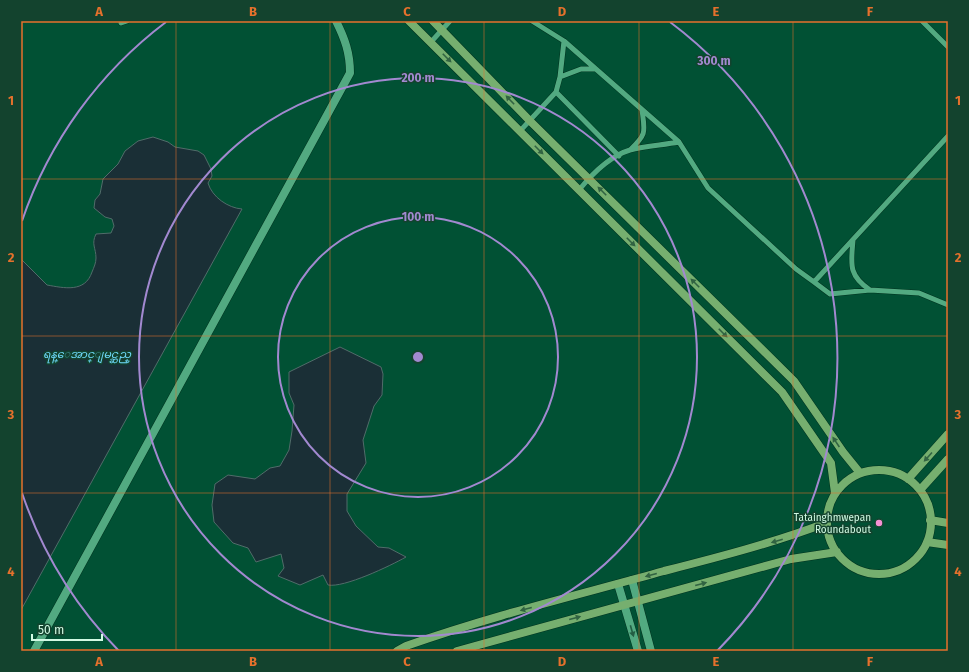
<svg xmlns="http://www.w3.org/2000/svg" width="969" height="672" font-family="'Fira Sans','Noto Sans Myanmar',sans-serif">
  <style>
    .water { fill: #1a2f36; stroke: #516c6a }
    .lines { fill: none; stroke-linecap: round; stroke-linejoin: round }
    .lane-casing { stroke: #00331f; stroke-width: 6 }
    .street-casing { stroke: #00331f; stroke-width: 9 }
    .secondary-casing { stroke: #00331f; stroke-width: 9 }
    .lane { stroke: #52aa81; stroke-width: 5 }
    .street { stroke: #52aa81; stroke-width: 8 }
    .secondary { stroke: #76af6f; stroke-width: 8 }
    .oneway { fill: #316342 }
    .oneway2 { fill: #235d43 }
    .grid { fill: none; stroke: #e5712c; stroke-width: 1; stroke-opacity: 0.55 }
    .ring { fill: none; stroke: #a289d0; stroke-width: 2 }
    .poi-dot { fill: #f591d3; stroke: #13432e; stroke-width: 1.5 }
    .labels { text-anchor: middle; stroke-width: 3; stroke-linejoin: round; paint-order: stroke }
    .poi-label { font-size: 10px; fill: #d1fbe4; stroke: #13432e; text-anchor: end }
    .water-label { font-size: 11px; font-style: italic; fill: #6fd8fa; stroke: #13432e }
    .centre { fill: #a289d0; stroke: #13432e; stroke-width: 2 }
    .ring-label { font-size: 12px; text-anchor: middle; font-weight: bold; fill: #a289d0; stroke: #13432e; stroke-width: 3; stroke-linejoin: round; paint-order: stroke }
    .neatline { fill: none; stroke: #e5712c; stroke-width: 1.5 }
    .grid-label { font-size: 13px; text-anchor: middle; font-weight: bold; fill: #e5712c }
  </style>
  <rect width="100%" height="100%" fill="#015134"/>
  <path class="water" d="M153 137 168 142 175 147 198 151 204 155 211 169 212 176 208 183C212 197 228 208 242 209L21 610V259L47 285C64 288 85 293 92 272 94 267 96 263 96 258 96 248 91 244 96 234L111 233 114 226 112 219 105 217 94 208 95 200 100 194 103 179 118 164 125 151 138 141Z
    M340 347 381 367 383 374 382 395 374 406 363 440 366 463 347 494V511L356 526 378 547 389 548 406 557C390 566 344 588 328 585L323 575 300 585 278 576 284 568 281 554 256 562 248 548 233 543 214 522 212 505 215 484 228 475 255 479 270 468 280 466 289 450 292 431 294 405 289 393V372Z"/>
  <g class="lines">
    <defs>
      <path id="lane" d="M532 21 564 41 679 142 708 188 796 269 814 282 948 136
        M922 21 948 47
        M121 23 127 21
        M431 42 450 21
        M560 77 581 69H595
        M556 92 619 156
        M520 131 556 92 560 77 564 41
        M630 150C647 134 645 132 642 110
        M579 190C592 174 610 156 630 150 645 146 663 145 679 142
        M853 240C851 264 848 275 870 290
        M814 282 830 294 870 290 919 293 948 305"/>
      <path id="street" d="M632 580 651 651
        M618 584 638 651
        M34 651 350 73C350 53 345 39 336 21"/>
      <path id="secondary" d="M409 21 782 392 831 463 835 493
        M433 21 529 120 794 381 843 452 860 473
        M827 522a52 52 0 1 1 104 0a52 52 0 1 1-104 0Z
        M908 479 948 434
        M920 490 948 459
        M930 520 948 523
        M927 542 948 545
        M397 651 406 646C491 616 578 595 664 571 719 557 773 543 826 523
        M457 651 791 559 837 552"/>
    </defs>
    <use href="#lane" class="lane-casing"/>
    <use href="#street" class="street-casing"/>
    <use href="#secondary" class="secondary-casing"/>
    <use href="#lane" class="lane"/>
    <use href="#street" class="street"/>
    <use href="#secondary" class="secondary"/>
  </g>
  <defs><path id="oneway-solid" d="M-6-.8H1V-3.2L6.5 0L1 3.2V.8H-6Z"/></defs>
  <g class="oneway">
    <use href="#oneway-solid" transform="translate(447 58) rotate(45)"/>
    <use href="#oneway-solid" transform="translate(510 100) rotate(-134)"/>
    <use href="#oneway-solid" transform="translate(539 150) rotate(45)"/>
    <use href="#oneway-solid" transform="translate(602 191) rotate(-135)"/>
    <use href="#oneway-solid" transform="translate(631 242) rotate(45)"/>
    <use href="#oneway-solid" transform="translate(695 283) rotate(-135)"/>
    <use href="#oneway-solid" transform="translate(723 333) rotate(45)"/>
    <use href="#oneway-solid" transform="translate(836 442) rotate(-124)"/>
    <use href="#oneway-solid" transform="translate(928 457) rotate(132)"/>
    <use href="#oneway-solid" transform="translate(777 541) rotate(164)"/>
    <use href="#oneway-solid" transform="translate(651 575) rotate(165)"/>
    <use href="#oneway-solid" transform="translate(701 584) rotate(-15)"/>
    <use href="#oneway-solid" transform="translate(526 609) rotate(165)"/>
    <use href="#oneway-solid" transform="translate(575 618) rotate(-15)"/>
  </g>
  <use class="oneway2" href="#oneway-solid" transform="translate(632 631) rotate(74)"/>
  <path class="grid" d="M176 21V651M330 21V651M484 21V651M639 21V651M793 21V651M21 179H948M21 336H948M21 493H948"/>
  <g class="ring">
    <circle cx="418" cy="357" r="140"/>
    <circle cx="418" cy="357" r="279"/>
    <path d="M119 651A419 419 0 0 1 22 493M22 221A419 419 0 0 1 166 22M670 22A419 419 0 0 1 717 651"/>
  </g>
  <circle class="poi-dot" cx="879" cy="523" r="4"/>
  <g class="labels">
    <g class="poi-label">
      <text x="871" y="521">Tatainghmwepan<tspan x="871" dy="12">Roundabout</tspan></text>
    </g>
    <g class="water-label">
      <text x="87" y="358">ရန္ေအာင္ျမင္ဆည္</text>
    </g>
  </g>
  <circle cx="418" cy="357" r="6" class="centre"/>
  <g class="ring-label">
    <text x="714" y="65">300 m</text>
    <text x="418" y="82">200 m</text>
    <text x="418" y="221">100 m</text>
  </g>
  <rect width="969" height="672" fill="none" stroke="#13432e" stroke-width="44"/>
  <path d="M32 634v6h70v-6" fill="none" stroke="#d1fbe4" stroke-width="2"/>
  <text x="38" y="634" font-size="12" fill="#d1fbe4" stroke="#13432e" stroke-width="3" paint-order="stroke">50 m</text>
  <rect x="22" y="22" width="925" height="628" class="neatline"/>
  <g class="grid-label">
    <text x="99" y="16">A</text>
    <text x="253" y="16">B</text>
    <text x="407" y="16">C</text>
    <text x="562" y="16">D</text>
    <text x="716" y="16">E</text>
    <text x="870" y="16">F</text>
    <text x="11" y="105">1</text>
    <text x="958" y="105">1</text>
    <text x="11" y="262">2</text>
    <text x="958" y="262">2</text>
    <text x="11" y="419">3</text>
    <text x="958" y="419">3</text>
    <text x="11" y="576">4</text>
    <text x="958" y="576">4</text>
    <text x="99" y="666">A</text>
    <text x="253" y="666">B</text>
    <text x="407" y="666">C</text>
    <text x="562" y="666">D</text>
    <text x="716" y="666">E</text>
    <text x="870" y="666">F</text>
  </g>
</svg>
